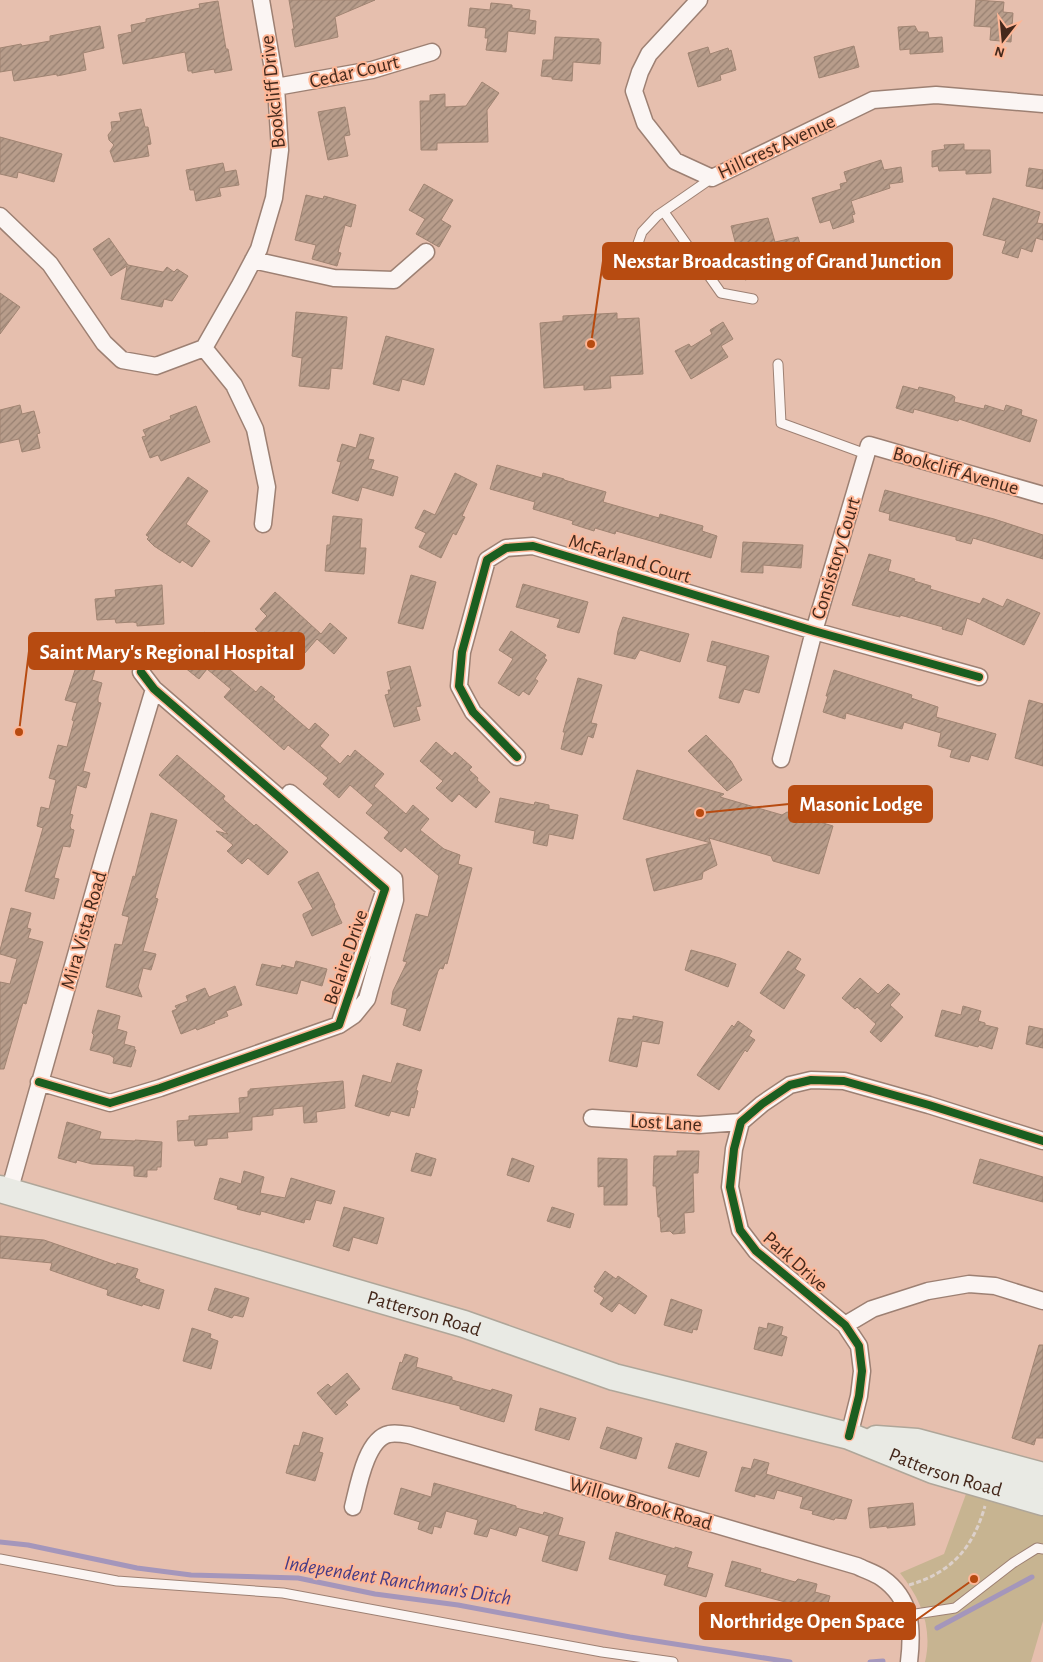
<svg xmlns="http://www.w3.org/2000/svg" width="1043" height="1662" font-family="'Alegreya Sans',sans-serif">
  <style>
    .green { fill: #c7b491 }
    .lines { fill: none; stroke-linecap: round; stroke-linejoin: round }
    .stream { stroke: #a496bb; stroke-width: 5 }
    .building { fill: url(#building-hatch); stroke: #a08472 }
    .service-casing { stroke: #9d8073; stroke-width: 11 }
    .minor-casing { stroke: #9d8073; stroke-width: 19 }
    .primary-casing { stroke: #afa699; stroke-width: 29 }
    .path { stroke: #dcd0ca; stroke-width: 3; stroke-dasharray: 5 2.5; stroke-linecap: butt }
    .service { stroke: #fbf5f3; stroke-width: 9 }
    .minor { stroke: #fbf5f3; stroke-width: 16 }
    .primary { stroke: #e9eae4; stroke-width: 26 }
    .cycleway-casing { stroke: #feb696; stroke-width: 11 }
    .cycleway { stroke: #1b5e20; stroke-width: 8 }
    .labels { text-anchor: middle; stroke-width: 4; stroke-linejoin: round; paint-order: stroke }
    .street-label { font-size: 20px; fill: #45291c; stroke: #feb696 }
    .water-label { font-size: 21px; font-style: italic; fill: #463d87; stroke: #feb696 }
    .leader { fill: none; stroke: #b74b11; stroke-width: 2 }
    .callout-dot { fill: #b74b11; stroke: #feb696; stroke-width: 2 }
    .callout { fill: #b74b11; stroke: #b74b11; stroke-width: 2 }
    .callout-label { font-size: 21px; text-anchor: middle; font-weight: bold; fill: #fff }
  </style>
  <defs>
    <pattern id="building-hatch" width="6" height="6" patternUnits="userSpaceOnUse" patternTransform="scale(1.25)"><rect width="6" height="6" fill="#b89d8b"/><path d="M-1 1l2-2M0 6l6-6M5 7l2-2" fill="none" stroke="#978071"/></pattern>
  </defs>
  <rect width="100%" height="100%" fill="#e6bfae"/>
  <path class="green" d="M966 1494 1043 1516V1621L1031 1662H925C933 1628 921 1599 900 1573L944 1554Z"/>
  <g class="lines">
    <path class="stream" d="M0 1542 28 1545 137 1568 191 1575 298 1578 375 1594 458 1605 630 1637 790 1662
      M937 1628 1032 1577
      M870 1662 883 1661"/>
  </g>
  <path class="building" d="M289 0H375L335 17 338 37 295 47 292 29H294Z
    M976 0 1004 2 1003 12 1013 13 1011 42 990 40 991 27 974 26Z
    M218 1 226 49H228L232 70 215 73 214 69 192 73V71H188L185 52 123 64 118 35 132 32 131 25 146 22V19L200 8 199 4Z
    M491 3 512 5V8L530 10 529 20 536 21 535 34 508 31 506 52 486 50 488 38H485L486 28 468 26 470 8 490 10Z
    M100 26 104 48 83 53 86 70 57 76V74L14 81 12 70 0 72V48L21 44 22 46 50 41V36Z
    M915 26 918 32H928L929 38 942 37 943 52 910 54V49L900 50 898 27Z
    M555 37 599 39V42H601L600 64 573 62 572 81 552 79V77L541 76 543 60H553Z
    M854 46 859 67 819 78 814 57Z
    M708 47 710 54 728 48 729 51 731 50 736 70 720 75 721 80 698 87 688 53Z
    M482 82 499 93 487 110 488 142 437 143V150H421L420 101H430V95L445 94V107L466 106Z
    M345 107 350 135 344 136 348 156 328 160 318 112Z
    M141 109 145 127H148L151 144 147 145 149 156 114 162 110 151 114 145 109 140 108 135 112 130 111 122 121 121 119 113Z
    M0 137 62 154 54 182 18 172 17 178 0 174Z
    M964 144V150H990L991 173 966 174V170L939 171 938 166 932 167V151L945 149 944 145Z
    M881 160 884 170 901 167 903 182 889 184 890 188 851 201 855 214 852 215 854 222 833 229 830 220 820 223 812 198 841 189 840 184 847 182 844 172Z
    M223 163 225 172 236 170 239 185 219 188 221 196 196 201 194 190H190L186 170Z
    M1029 168 1043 170V189L1026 186Z
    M424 184 453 200 441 220 451 226 439 247 416 234 425 219 409 210Z
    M306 195 323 199 324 196 356 205 351 227 345 225 338 252 341 253 337 266 312 259 316 245 295 240Z
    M993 198 1040 212 1037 223 1043 224V240L1036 238 1032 252 1021 248 1018 258 1002 253 1006 241 983 235Z
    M768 218 775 242 798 237 802 251 783 255 788 272 762 278V275L745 280 731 226Z
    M109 238 128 265 163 272 167 267 174 272 177 269 188 276 172 301 164 299 162 307 121 299 127 266 111 276 93 249Z
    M0 293 20 307 0 334Z
    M296 312 347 317 342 369 331 368 329 389 299 386 302 358 292 356Z
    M617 313V319L639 318 643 374 610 376 611 388 584 390V385L544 388 540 323 563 321V316Z
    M723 322 733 339 721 346 728 357 691 379 675 351 689 344 691 347 712 334 710 330Z
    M386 336 434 349 424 385 402 379 399 391 373 384Z
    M903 386 918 390 919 387 952 395 955 397 954 402 984 409 985 405 1004 411 1006 405 1022 410 1021 415 1037 420 1030 442 959 419 958 421 914 409 913 413 896 408Z
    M20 405 22 414 34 411 40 433 37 434 40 448 22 452 19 439 0 443V410Z
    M196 406 210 442 161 461 158 455 150 458 142 437 146 436 143 430 171 419 170 416Z
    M360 434 374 438 368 459 374 460 371 469 398 477 393 496 362 487 358 501 332 493 341 462 337 461 342 444 356 448Z
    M497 465 542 478 543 473 564 479V480L606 492 603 502 659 518 660 514 703 526 702 531 717 536 711 558 616 531 615 534 595 528 594 531 572 524 573 521 533 509 535 502 490 489Z
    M455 473 477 484 462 516 465 517 456 535 453 533 441 558 419 547 426 533 415 528 424 510 435 515Z
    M188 477 208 491 186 524 210 541 192 567 182 560 180 563 154 546 147 539 149 537 146 535Z
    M885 490 994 519 1043 535V559L973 538 971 544 956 540V537L889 520 890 514 879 511Z
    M333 516 362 519 360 548H366L364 574 325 571 327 545H330Z
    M743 542 803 545 801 568 763 565V573L741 572Z
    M869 554 891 560 888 571 915 579 914 581 931 586 930 589 980 604 983 598 1003 607 1007 599 1040 613 1024 645 967 618 962 635 942 629 943 627 900 615V617L852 605Z
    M411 575 436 582 423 629 398 623Z
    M523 584 588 602 579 633 557 627 560 619 516 607Z
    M162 585 164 624 137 626V623L133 622 116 623 115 619 97 620 95 599 116 597 115 590Z
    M275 592 321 634 330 623 347 638 334 654 317 639 304 654 289 642 286 645 278 638 272 644 255 629 267 616 260 609Z
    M623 617 689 634 680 662 640 650 635 659 614 654 618 631Z
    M511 631 546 655 544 658 547 660 535 679 538 681 529 695 523 691 519 696 498 683 513 659 499 650Z
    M204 632 225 649 222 652 236 664 230 670 256 692 261 686 275 697 273 699 309 730 315 723 329 735 320 746 340 764 348 755 350 757 355 750 384 774 374 786 406 814 413 805 429 819 420 830 444 849 460 855 458 864 472 868 447 964 445 963 443 969 440 968 438 971 420 1031 403 1025 407 1009 391 1004 393 991 407 962 403 961 416 914 428 917 439 876 405 847 401 852 384 838 389 832 366 813 373 805 350 785 339 798 323 784 328 778 288 745 284 750 224 697 231 689 207 669 199 679 179 663Z
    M712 641 769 656 759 693 744 689 739 703 719 698 727 666 707 661Z
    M78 661 96 666 92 680 102 683 98 698V702L101 703 83 771 90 773 86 788 77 785 70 814 73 815 70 826 71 829 74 830 70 847 63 846 54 878 59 879 54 899 25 891 43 828 37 826 41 807 49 809 56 780 49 778 58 745 67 747 74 721 72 720 77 703 65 700Z
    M410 666 421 706 416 707 420 720 394 727 385 695 389 694 388 690H391L387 672Z
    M834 670 912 695 911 698 938 707 936 717 996 734 988 760 971 755 969 762 950 757 952 750 938 746 941 733 904 722 902 729 846 713 845 719 823 712 828 696H826Z
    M578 678 602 685 591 723 597 724 593 738 588 736 582 755 561 749 565 732H563Z
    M1029 700 1043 704V766L1015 758Z
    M706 735 731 761 742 780 727 791 688 751Z
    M436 742 452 756 455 752 472 767 469 770 478 778 477 780 490 792 476 808 459 794 452 802 436 788 443 781 420 761Z
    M177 755 225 796 223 799 254 826 256 824 288 852 268 875 248 858 242 864 227 851 233 845 216 831 228 834 159 775Z
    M637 770 724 794 720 797 782 815 787 812 833 826 819 874 773 861 771 856 709 838 717 865 703 872 702 879 654 891 646 859 711 843 623 819Z
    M500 798 534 805 535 802 549 805V809L578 815 573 839 549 834 547 846 533 843 535 831 495 822Z
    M151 813 177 820 155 898 158 899 143 951 156 954 151 970 143 968 138 987 142 997 106 987 115 944 122 945 129 917 122 915 133 876 135 877Z
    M318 872 335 905 334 906 342 923 312 936 303 916V914L313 909 298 882Z
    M11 908 31 913 27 928 31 929 28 938 43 942 26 1004 23 1003 22 1006 4 1069H0V982L10 984 17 959 0 954V950Z
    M691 950 720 958 736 964 728 987 685 970Z
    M788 951 801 959 795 969 805 975 784 1009 760 993Z
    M296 961 327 969 322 986 301 980 297 994 256 985 262 964 281 968 282 965 294 968Z
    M860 978 878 994 888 984 900 994 890 1005 903 1017 881 1042 870 1032 876 1024 857 1007 855 1009 842 998Z
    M235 986 242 1005 226 1011 228 1016 214 1021 215 1023 197 1030 196 1028 181 1034 172 1011 177 1009 175 1006 188 1001 186 996 205 988 209 997Z
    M963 1006 981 1011 978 1021 985 1023V1025L998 1028 992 1049 979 1045 978 1047 935 1036 942 1010 961 1015Z
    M98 1010 120 1016 117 1029 127 1032 124 1044 135 1047 134 1049 136 1050 131 1067 113 1063 114 1058 110 1055 90 1050 94 1035 92 1033Z
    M633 1016 663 1022 659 1044 642 1041 637 1067 609 1061 618 1018 633 1020Z
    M738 1021 752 1031 749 1036 755 1040 747 1052 745 1050 719 1090 697 1075 732 1025 734 1027Z
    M1029 1026 1043 1029V1048L1026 1044Z
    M397 1063 422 1070 416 1090 418 1091 414 1108 411 1107 409 1116 391 1111 389 1116 355 1106 363 1075 391 1083Z
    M343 1081 345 1108 316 1112 317 1122 304 1123 303 1106 273 1109V1115L252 1117V1130L227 1132 228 1138 207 1139V1145L195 1146 194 1140 178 1141 177 1121 189 1120V1116L240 1113 239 1098 248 1097V1091H250V1089Z
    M67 1122 101 1132 99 1139 135 1141V1140L162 1142 161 1167H157V1170H147V1177L134 1176V1166L92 1164 77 1160 76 1163 58 1158Z
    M677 1151H699L698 1173H693L694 1212 684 1213 685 1233 673 1234 670 1231 661 1232 660 1217H658L656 1186H653L654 1156H677Z
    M416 1153 436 1159 431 1176 411 1171Z
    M512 1158 534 1166 529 1182 507 1175Z
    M598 1158 627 1159V1205H604V1186L598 1187Z
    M980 1159 1043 1177V1202L973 1183Z
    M244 1171 264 1177 260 1193 285 1198 291 1178 335 1191 331 1204 316 1200 310 1220 305 1219 304 1223 261 1211 260 1215 237 1209 238 1206 214 1199 220 1178 241 1184Z
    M344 1207 384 1218 377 1244 353 1237 349 1251 333 1246Z
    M552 1207 574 1214 570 1228 547 1221Z
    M0 1236 44 1240 116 1265 117 1263 138 1269 135 1278 140 1280 139 1282 164 1290 159 1309 143 1304 142 1306 107 1295 108 1290 50 1270 52 1263 0 1258Z
    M605 1271 616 1279 618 1276 647 1296 635 1314 619 1303 612 1312 600 1304 604 1298 594 1291 596 1288 594 1287Z
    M215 1288 249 1298 243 1317 234 1315 232 1318 208 1310Z
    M671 1299 702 1310 697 1330 693 1329 692 1333 664 1325Z
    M768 1323 783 1327 781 1335 787 1337 782 1356 754 1349 759 1327 767 1329Z
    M192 1328 211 1334 210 1338 218 1341 211 1369 183 1361Z
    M1039 1345H1043V1438H1036L1034 1445 1012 1438Z
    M405 1354 418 1358 416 1367 452 1377V1380L491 1391 492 1389 512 1395 504 1422 460 1409V1406L392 1389 400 1362 402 1363Z
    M347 1373 360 1389 345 1402 348 1405 336 1415 317 1393 328 1384 331 1387Z
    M540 1408 576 1418 569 1440 535 1430Z
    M607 1427 642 1438 636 1459 600 1448Z
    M303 1432 323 1438 319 1452 323 1453 315 1481 286 1473 294 1445 299 1446Z
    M676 1443 707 1452 699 1477 668 1468Z
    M754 1459 769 1463 766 1474 852 1500 846 1519 835 1518 834 1520 812 1514 813 1511 800 1508 803 1497 777 1490 774 1499 755 1494V1497L735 1491 742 1467 751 1469Z
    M434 1483 516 1506V1508L543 1515 544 1512 563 1518 558 1535 585 1542 577 1571 542 1561 549 1536 519 1527 516 1536 490 1528 487 1537 474 1534 478 1520 446 1511 441 1528 434 1526 432 1534 418 1529 420 1522 394 1514 401 1488 431 1497Z
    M913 1503 915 1525 887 1528V1526L870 1528 868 1508Z
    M616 1532 675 1549V1547L692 1552 687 1567 713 1574 706 1597 664 1585 667 1575 609 1559Z
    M732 1561 761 1569 760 1572 795 1582 798 1579 817 1584 815 1592 830 1596 823 1621 787 1611 789 1603 725 1586Z"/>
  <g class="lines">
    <defs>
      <path id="service" d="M664 212 721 293 753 299
        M630 266 642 232 657 216 712 178
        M778 364 781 423 866 454
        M0 1559 117 1581 283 1593 602 1652 673 1662
        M909 1615 955 1608 1013 1563 1037 1548 1043 1549"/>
      <path id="minor" d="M699 0 649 54 640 72 634 91 645 123 675 161 712 178 873 100 936 95 1043 104
        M276 87 372 70 432 52
        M0 216 50 264 104 343 122 360 156 366 204 348
        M253 260 334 278 394 280 426 252
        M204 348 240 285 259 249 274 198 280 150 276 87 261 0
        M204 348 234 385 255 429 267 487 263 524
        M517 757 473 712 459 686 462 652 487 560 506 548 533 546 814 631 979 677
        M781 759 814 631 869 445 1043 495
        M290 793 394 879 395 900 367 999 354 1015 339 1025
        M39 1082 110 1103 160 1088 339 1025 385 889 154 689 141 672
        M592 1118 699 1125 741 1122
        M9 1192 104 856 154 689
        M845 1325 872 1309 928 1291 969 1284 995 1286 1043 1301
        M849 1436 859 1396 862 1371 859 1346 845 1325 756 1251 740 1230 730 1187 734 1149 741 1122 762 1104 790 1085 811 1080 844 1081 929 1105 1043 1141
        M353 1507C358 1487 366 1439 389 1434 395 1433 403 1434 409 1435L857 1566C865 1570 875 1573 882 1578 912 1599 913 1629 909 1662"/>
      <g id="primary">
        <path id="s1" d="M0 1189 464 1324 614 1377 849 1436 933 1470 1043 1502"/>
        <path d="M876 1439 917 1442 1043 1476"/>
      </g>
    </defs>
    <use href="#service" class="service-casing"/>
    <use href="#minor" class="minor-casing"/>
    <use href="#primary" class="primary-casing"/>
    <path class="path" d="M909 1585C951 1573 973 1548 985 1506"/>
    <use href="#service" class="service"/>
    <use href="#minor" class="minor"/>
    <use href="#primary" class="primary"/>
    <defs>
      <path id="cycleway" d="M517 757 473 712 459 686 462 652 487 560 506 548 533 546 814 631 979 677
        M39 1082 110 1103 160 1088 339 1025 385 889 154 689 141 672
        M849 1436 859 1396 862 1371 859 1346 845 1325 756 1251 740 1230 730 1187 734 1149 741 1122 762 1104 790 1085 811 1080 844 1081 929 1105 1043 1141"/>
    </defs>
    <use href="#cycleway" class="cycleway-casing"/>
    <use href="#cycleway" class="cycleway"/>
  </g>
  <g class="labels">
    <g class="street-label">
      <text transform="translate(354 71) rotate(-13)" y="7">Cedar Court</text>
      <text transform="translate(272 92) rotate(-96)" y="7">Bookcliff Drive</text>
      <text transform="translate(776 146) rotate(-25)" y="7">Hillcrest Avenue</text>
      <text transform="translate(956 470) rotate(16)" y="7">Bookcliff Avenue</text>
      <text transform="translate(630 558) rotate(17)" y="7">McFarland Court</text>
      <text transform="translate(835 558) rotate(-73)" y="7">Consistory Court</text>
      <text transform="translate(83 930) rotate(-74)" y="7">Mira Vista Road</text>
      <text transform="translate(345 957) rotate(-71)" y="7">Belaire Drive</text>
      <text transform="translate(666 1122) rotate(3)" y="7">Lost Lane</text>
      <text transform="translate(796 1261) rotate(42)" y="7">Park Drive</text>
      <text dy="7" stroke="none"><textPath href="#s1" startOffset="442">Patterson Road</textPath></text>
      <text dy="7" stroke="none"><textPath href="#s1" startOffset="988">Patterson Road</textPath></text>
      <text transform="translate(641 1503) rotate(16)" y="7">Willow Brook Road</text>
    </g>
    <g class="water-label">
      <text transform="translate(398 1580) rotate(9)" y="7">Independent Ranchman's Ditch</text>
    </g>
  </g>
  <path class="leader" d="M591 344L603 261M19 732L29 651M700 813L789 804M974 1579L915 1621"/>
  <g class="callout-dot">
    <circle cx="591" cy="344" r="5"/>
    <circle cx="19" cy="732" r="5"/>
    <circle cx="700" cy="813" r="5"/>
    <circle cx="974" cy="1579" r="5"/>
  </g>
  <g class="callout">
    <rect x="603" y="243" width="349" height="36" rx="5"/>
    <rect x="29" y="633" width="275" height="36" rx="5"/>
    <rect x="789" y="786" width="143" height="36" rx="5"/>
    <rect x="700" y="1603" width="215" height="36" rx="5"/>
  </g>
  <g class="callout-label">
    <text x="777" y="268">Nexstar Broadcasting of Grand Junction</text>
    <text x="167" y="659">Saint Mary's Regional Hospital</text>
    <text x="861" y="811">Masonic Lodge</text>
    <text x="807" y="1628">Northridge Open Space</text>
  </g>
  <g transform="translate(1003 40) rotate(196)" stroke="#feb696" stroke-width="4" paint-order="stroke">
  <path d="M0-4L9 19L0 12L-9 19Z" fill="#45291c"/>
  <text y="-8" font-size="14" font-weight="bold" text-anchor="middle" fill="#45291c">N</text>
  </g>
</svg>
